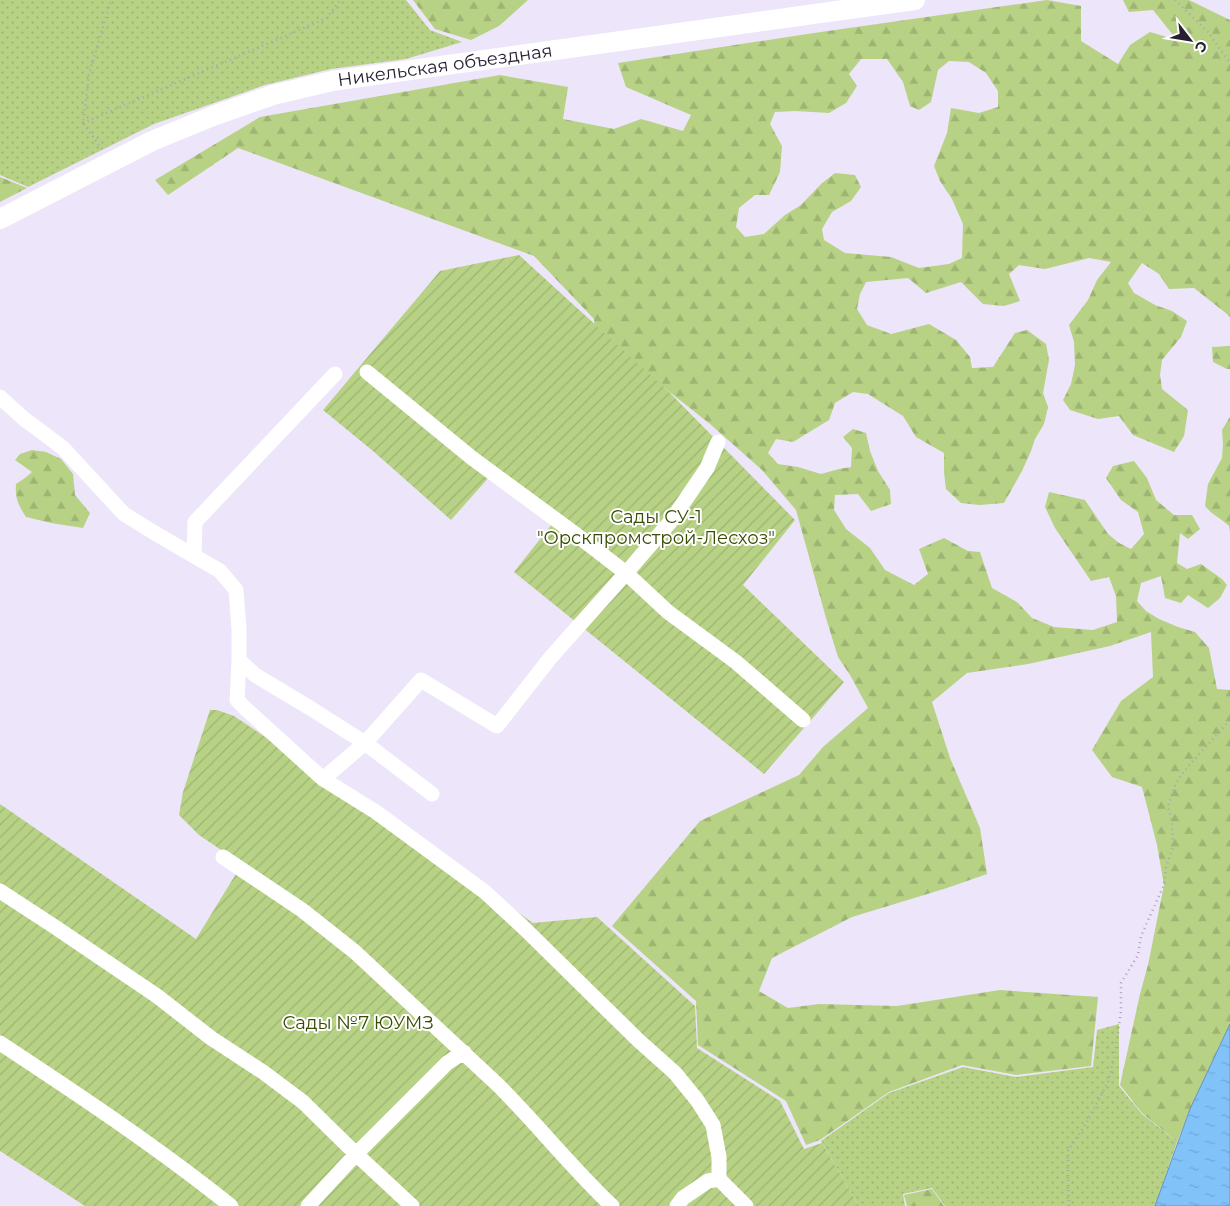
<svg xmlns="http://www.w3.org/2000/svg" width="1230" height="1206" font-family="Montserrat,sans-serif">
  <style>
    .grass { fill: url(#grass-dots) }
    .forest { fill: url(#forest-firs); fill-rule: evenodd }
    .garden { fill: url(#garden-furrows) }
    .water { fill: url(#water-ripples); stroke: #6692bd }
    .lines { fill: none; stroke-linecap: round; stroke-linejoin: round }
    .path { stroke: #aba3b6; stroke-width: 2.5; stroke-dasharray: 1 4; stroke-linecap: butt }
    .minor { stroke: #fff; stroke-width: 15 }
    .major { stroke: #fff; stroke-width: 20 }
    .labels { text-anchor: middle; stroke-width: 4; stroke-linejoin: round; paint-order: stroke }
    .street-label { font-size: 18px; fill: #282032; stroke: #fff }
    .park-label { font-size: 18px; fill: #384b02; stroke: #fff }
  </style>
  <defs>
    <pattern id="grass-dots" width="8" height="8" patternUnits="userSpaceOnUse" patternTransform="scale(1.25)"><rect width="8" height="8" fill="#b7d285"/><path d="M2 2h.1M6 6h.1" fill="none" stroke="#9db473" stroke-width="1.8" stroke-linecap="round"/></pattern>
    <pattern id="forest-firs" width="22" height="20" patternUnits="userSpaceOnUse" patternTransform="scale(1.25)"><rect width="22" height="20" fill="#b7d285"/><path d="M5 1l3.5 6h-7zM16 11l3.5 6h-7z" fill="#9db473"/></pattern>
    <pattern id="garden-furrows" width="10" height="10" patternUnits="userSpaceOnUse" patternTransform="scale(1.25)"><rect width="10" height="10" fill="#b7d285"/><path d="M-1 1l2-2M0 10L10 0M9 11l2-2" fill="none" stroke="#9db473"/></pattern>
    <pattern id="water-ripples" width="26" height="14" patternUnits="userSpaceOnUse" patternTransform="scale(1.25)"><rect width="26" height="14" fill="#81c3f9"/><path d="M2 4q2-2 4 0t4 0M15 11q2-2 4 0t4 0" fill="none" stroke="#6fa7d6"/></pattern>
  </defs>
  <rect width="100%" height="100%" fill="#ede5f9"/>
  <path class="grass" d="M0 0H406L430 30 462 42 406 59 331 69 265 85 154 124 28 187 0 175Z
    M1119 1024V1086L1142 1114 1177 1142 1155 1206H945L932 1188 903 1194 905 1206H859L821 1141 889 1093 963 1067 1016 1077 1093 1067 1097 1030Z"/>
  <path class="forest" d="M413 0H528L499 26 471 40 435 29Z
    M1047 0 1081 6V41L1118 64 1130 45 1150 32 1177 40 1153 10 1129 12 1123 0H1189L1230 20V317L1227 314 1194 288 1169 289 1159 274 1142 263 1128 283 1134 293 1155 305 1172 311 1187 321 1181 337 1162 360 1160 375 1162 389 1188 410 1184 436 1174 452 1133 435 1119 416 1098 419 1070 410 1063 400 1071 384 1075 365 1074 342 1069 325 1088 300 1097 280 1111 262 1089 258 1045 269 1019 265 1009 274 1020 301 1004 306 983 304 961 282 926 293 908 278 866 282 860 294 857 309 867 325 891 334 929 324 956 340 970 357 972 368 993 367 1015 333 1027 330 1046 344 1049 360 1043 393 1048 407 1044 424 1035 439 1031 451 1022 471 1004 503 979 505 961 503 946 489 944 472V453L916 437 903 416 868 394 853 392 835 403 829 420 793 442 776 439 768 453 778 464 798 467 821 474 839 469 851 467 852 448 843 437 853 429 866 433 870 451 878 471 890 490 891 504 871 511 858 494 835 495 834 510 846 529 870 548 885 570 914 585 928 574 919 549 944 538 968 551 980 552 992 588 1017 602 1032 618 1054 627 1093 630 1117 622 1116 596 1109 577 1091 581 1055 528 1045 507 1049 492 1085 500 1108 534 1119 543 1131 549 1144 534 1138 512 1121 500 1106 478 1113 466 1134 461 1147 478 1156 500 1174 515H1192L1200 529 1188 539 1180 533 1177 563 1187 569 1201 564 1222 579 1227 585 1220 598 1208 608 1188 595 1181 603 1165 598 1161 576 1141 583 1137 601 1146 611 1159 619 1178 627 1195 632 1209 648 1217 689 1230 690V1024L1190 1109 1177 1142 1142 1113 1120 1085 1140 994 1148 965 1164 885 1157 845 1142 787 1112 777 1092 750 1121 701 1153 677 1151 632 1110 646 1028 664 967 673 932 702 950 758 980 828 987 874 947 888 852 917 772 958 759 991 788 1008 819 1004 897 1006 1000 990 1098 997 1091 1066 1016 1075 962 1065 889 1092 820 1140 806 1145 786 1101 698 1045 696 1001 612 926 700 821 799 775 823 747 868 708 850 675 838 657 826 618 796 510 762 470 710 424 595 333 594 319 534 256 238 148 168 195 155 180 260 117 500 75 568 87 563 119 614 129 641 119 683 131 691 115 626 87 618 63 807 34ZM861 59H887L903 82 910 106 919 110 931 102 938 70 949 61 969 62 986 73 998 91V107L979 113 951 108 947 133 934 166 940 181 952 199 963 224 962 258 949 264 919 268 891 257 845 253 824 240 822 229 832 212 851 201 861 187 855 175 835 173 821 184 801 205 785 215 764 234 745 237 736 227 739 208 755 195H769L780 172 782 146 770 124 775 112 795 111 829 113 846 103 857 86 849 74Z
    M0 177 27 188 0 202Z
    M1230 346V369H1227L1213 362 1212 347Z
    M1230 417V532L1229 526C1221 518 1212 515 1205 506L1208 484 1222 458 1223 444 1222 430Z
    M32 450 46 452 61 459 73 474 75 495 90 513 83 528 51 523 26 517C18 505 15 498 16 484L25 478 32 472 15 460 20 454Z
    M932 1189 944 1206H907L904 1195Z"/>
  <path class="garden" d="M519 255 669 392 795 520 743 585 844 682 764 774 514 572 552 524 490 476 451 520 373 451 323 410 440 271Z
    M210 710H217L234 716 301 761 533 923 597 917 695 1006 697 1048 780 1101 804 1149 822 1143 859 1206H85L0 1151V804L196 939 242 864 199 835 179 815 183 792Z"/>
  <path class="water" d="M1230 1024V1206H1155L1190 1109Z"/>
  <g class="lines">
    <path class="path" d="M1175 0 1208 32 1230 63
      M83 123 327 18 340 0
      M102 149 83 123 89 74 111 0
      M1069 1206 1068 1175V1151L1087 1122 1109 1080 1115 1053 1121 1011V983L1138 955 1141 936 1164 885 1166 867 1173 847 1172 822 1168 807 1175 785 1182 774 1193 761 1230 720"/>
    <path class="minor" d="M367 372 472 458 574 533 626 573 668 612 736 662 803 720
      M0 397 23 418 63 448 124 514 153 532 220 571 236 590 239 629V660L255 675 310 708 365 743 432 794
      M194 556 195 522 335 374
      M239 660 237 700 247 710 323 779 376 812 485 892 525 929 638 1040 675 1073 697 1100 713 1125 719 1157V1179L746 1206
      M323 779 365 743 421 680 497 726 551 657 626 573 671 521 707 468 718 442
      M223 857 302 910 355 952 498 1085C537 1124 572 1168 612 1206
      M0 891 55 927 157 996 211 1038 263 1072 303 1102 356 1154 412 1206
      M0 1043C79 1095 157 1147 231 1206
      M308 1206 356 1154 447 1063 464 1052
      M677 1206 683 1198 708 1181 719 1179"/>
    <path class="major" id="s1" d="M0 219 152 141 213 116 273 95 332 81 915 0"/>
  </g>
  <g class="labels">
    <g class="street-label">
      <text dy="6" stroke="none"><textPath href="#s1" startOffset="475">Никельская объездная</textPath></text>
    </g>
    <g class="park-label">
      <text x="656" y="523">Сады СУ-1<tspan x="656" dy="21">"Орскпромстрой-Лесхоз"</tspan></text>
      <text x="358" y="1029">Сады №7 ЮУМЗ</text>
    </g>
  </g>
  <g transform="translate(1190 40) rotate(121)" stroke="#ffffff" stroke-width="4" paint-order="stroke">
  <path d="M0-4L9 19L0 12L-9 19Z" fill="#282032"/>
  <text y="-8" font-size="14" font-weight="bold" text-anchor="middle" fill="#282032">С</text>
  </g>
</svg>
